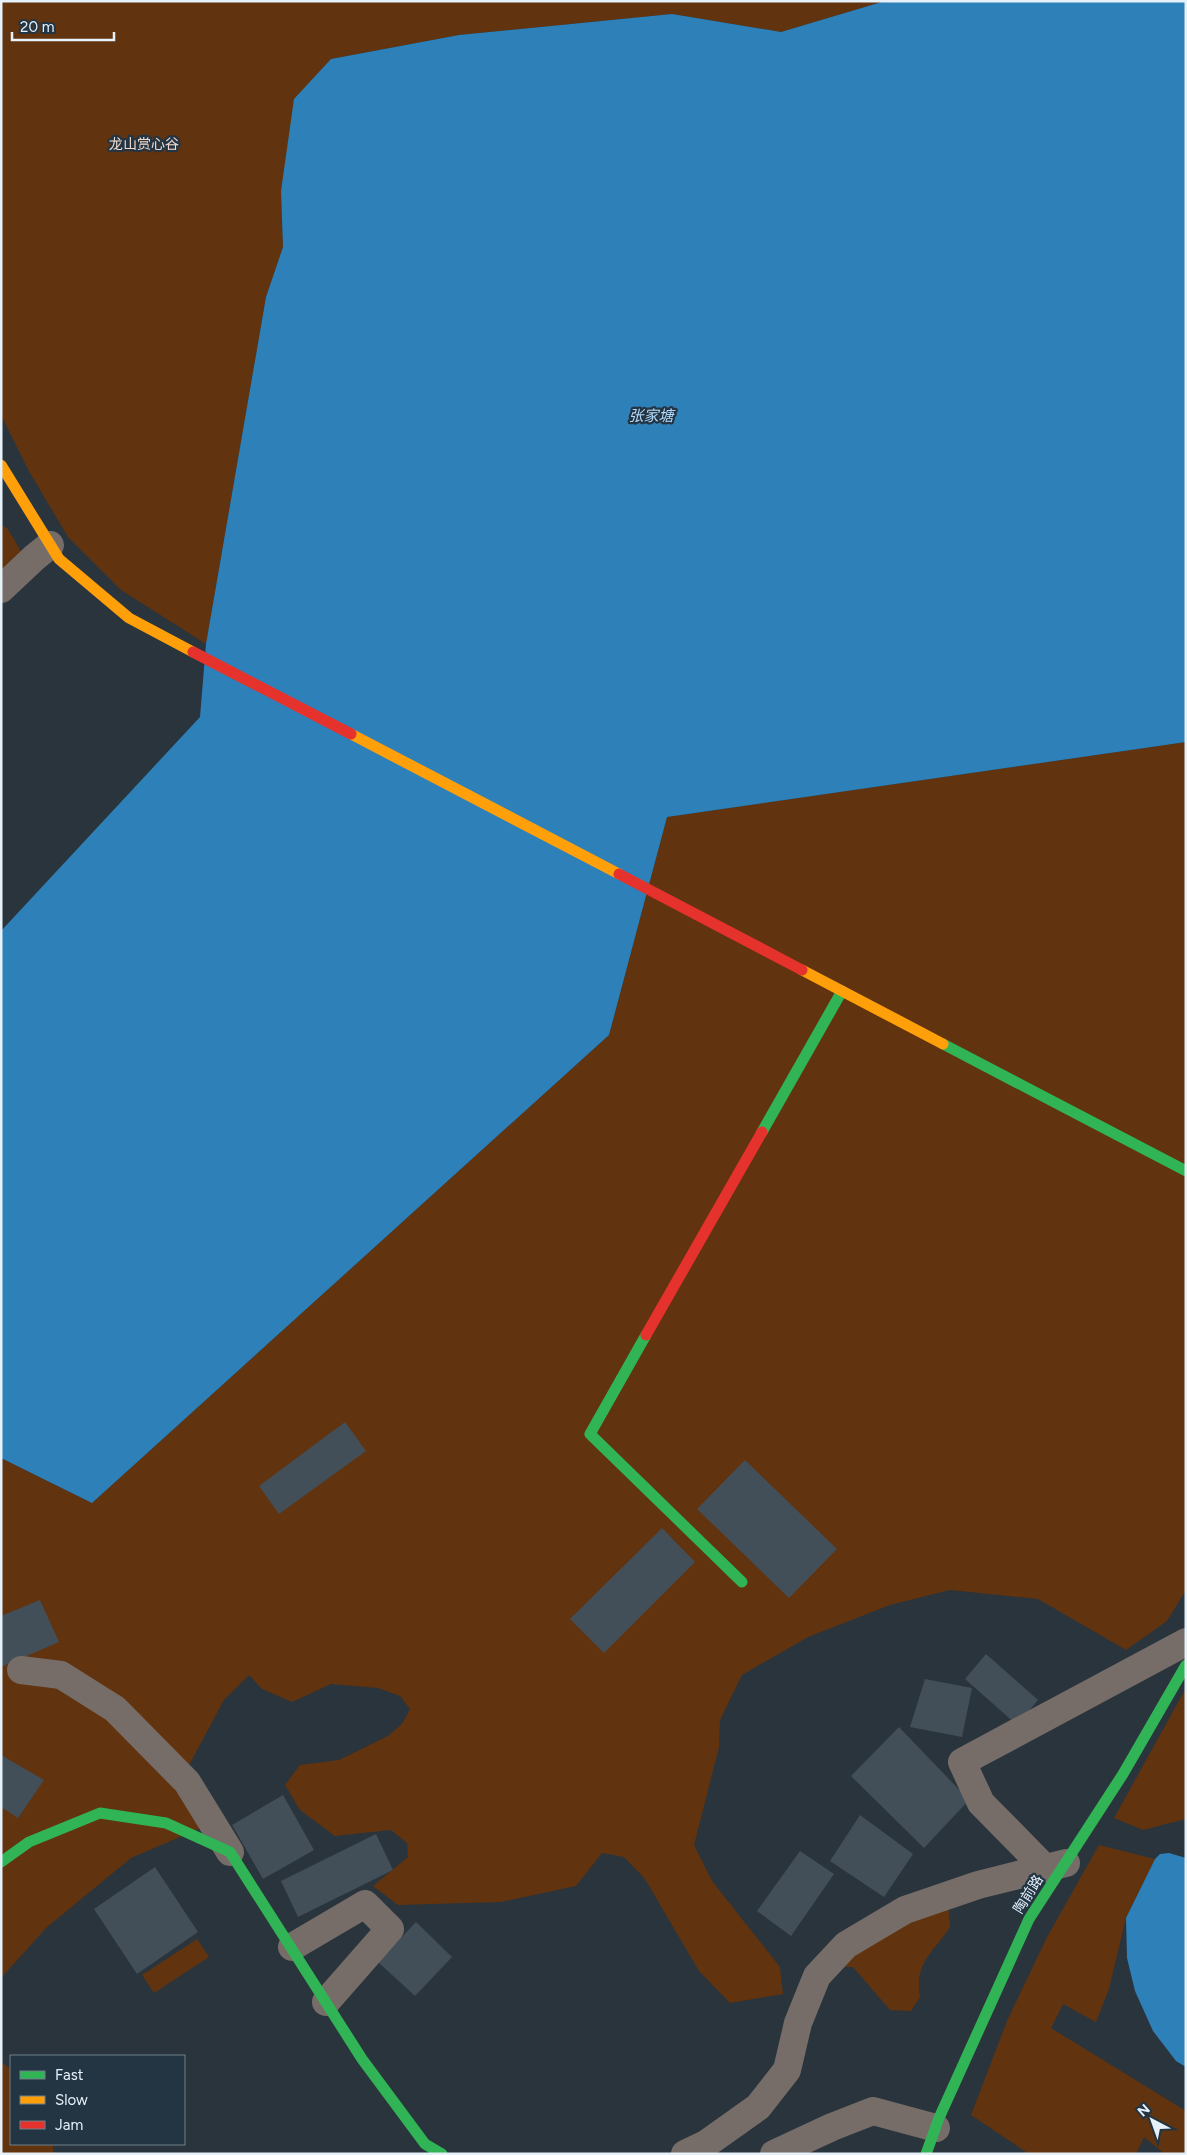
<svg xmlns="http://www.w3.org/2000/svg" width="1187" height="2155" font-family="Figtree,'Noto Sans SC',sans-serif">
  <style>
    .green { fill: #61330f }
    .water { fill: #2e80b8 }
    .building { fill: #424f59 }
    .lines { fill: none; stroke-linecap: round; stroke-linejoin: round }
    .street { stroke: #766d68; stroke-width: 28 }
    .fast { stroke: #30b455; stroke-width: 11 }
    .slow { stroke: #ff9f0a; stroke-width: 11 }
    .jam { stroke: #e5322d; stroke-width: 11 }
    .labels { text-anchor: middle; stroke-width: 4.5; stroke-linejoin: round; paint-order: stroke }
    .park-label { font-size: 14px; fill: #f2dbce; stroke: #233543 }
    .street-label { font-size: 14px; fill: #e6f1fa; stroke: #233543 }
    .water-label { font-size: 15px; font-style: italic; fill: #b2dafb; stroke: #233543 }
  </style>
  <rect width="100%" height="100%" fill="#2a343c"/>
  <path class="green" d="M1 1H885L781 32 672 14 459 35 331 59 281 191 283 247 266 297 206 644 121 590 68 537 30 473 1 415Z
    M1 524 8 529 26 560 1 597Z
    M1186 742V1590L1167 1621 1126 1650 1038 1599 950 1590 890 1605 808 1637 742 1675 720 1720 719 1747 694 1845 712 1881 780 1967 783 1994 730 2003 699 1971 645 1879 624 1857 602 1853 576 1886 501 1902 398 1905 373 1886 408 1857 407 1843 391 1830 335 1836 300 1810 285 1785 300 1765 339 1760 388 1736 402 1724 410 1709 400 1696 378 1688 331 1684 292 1702 262 1689 249 1675 224 1700 188 1767 201 1828 131 1858 46 1928 1 1978V1458L92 1503 609 1035 667 817Z
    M1186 1688V1819L1143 1830 1114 1818Z
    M1099 1845 1155 1859 1126 1918 1109 1989 1096 2022 1063 2004 1051 2028 1186 2111V2154H1165L1144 2137 1136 2154H1029L971 2115 1007 2021 1047 1937Z
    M948 1906 950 1927C933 1953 914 1963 920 1997L911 2011 890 2010 853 1967H843C859 1937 917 1920 948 1906Z
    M197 1939 209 1957 154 1993 142 1975Z
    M1 2062 11 2069V2144H53V2154H1Z"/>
  <path class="water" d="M885 1H1186V742L667 817 609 1035 92 1503 1 1458V931L200 717 206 644 266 297 283 247 281 191 294 99 331 59 459 35 672 14 781 32Z
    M1169 1853 1186 1858V2067L1176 2061 1153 2031 1135 1991 1127 1958 1126 1918 1155 1859 1160 1854Z"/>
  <path class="building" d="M345 1422 366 1451 279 1514 259 1486Z
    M745 1460 837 1549 789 1598 697 1509Z
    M662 1528 695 1562 604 1653 570 1619Z
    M40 1600 59 1642 1 1667V1616Z
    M986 1654 1038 1700 1017 1725 965 1679Z
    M925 1679 972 1688 962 1737 910 1727Z
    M899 1727 969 1800 924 1848 851 1776Z
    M1 1755 44 1780 18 1818 1 1807Z
    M283 1795 314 1850 263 1879 232 1825Z
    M860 1815 913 1854 884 1897 830 1861Z
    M376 1834 393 1870 298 1917 281 1881Z
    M800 1851 834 1874 791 1936 757 1911Z
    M155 1867 198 1932 137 1974 94 1909Z
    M416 1922 452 1957 415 1996 378 1962Z"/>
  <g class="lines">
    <path class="street" d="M1 589 35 557 50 545
      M21 1670 61 1675 115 1709 187 1782 230 1852
      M1045 1868 981 1803 962 1762 1186 1642
      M292 1947 365 1904 390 1929 326 2002
      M685 2154 706 2144 758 2107 787 2070 798 2023 817 1976 846 1945 905 1910 978 1885 1066 1863
      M774 2154 832 2127 873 2111 936 2128"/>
    <path class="fast" d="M943 1044 1186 1171
      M762 1132 842 991
      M646 1335 590 1434 742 1582
      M1 1862 29 1842 100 1813 166 1823 230 1852 362 2059 425 2144 442 2154
      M926 2154 939 2118 1029 1919 1123 1774 1186 1665"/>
    <path class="slow" d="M1 465 59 559 129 618 193 652
      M351 734 619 874
      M802 970 943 1044"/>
    <path class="jam" d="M193 652 351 734
      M619 874 802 970
      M646 1335 762 1132"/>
  </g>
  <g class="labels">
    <g class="park-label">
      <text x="144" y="149">龙山赏心谷</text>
    </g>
    <g class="street-label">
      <text transform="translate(1028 1894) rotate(-58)" y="5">陶前路</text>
    </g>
    <g class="water-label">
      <text x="651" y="421">张家塘</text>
    </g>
  </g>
  <rect width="1187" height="2155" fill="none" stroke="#e6f1fa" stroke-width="5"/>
  <rect x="10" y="2055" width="175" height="90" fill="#233543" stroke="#71808c"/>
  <rect x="20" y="2071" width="25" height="8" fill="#30b455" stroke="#71808c"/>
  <text x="55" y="2080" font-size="15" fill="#e6f1fa">Fast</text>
  <rect x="20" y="2096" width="25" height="8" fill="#ff9f0a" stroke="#71808c"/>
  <text x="55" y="2105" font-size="15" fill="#e6f1fa">Slow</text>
  <rect x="20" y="2121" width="25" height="8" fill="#e5322d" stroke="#71808c"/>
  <text x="55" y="2130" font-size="15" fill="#e6f1fa">Jam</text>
  <g transform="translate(1152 2120) rotate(319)" stroke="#233543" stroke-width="4" paint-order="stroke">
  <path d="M0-4L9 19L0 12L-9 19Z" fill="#e6f1fa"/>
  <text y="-8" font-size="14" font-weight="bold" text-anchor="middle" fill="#e6f1fa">N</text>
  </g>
  <path d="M12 32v8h102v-8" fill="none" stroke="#e6f1fa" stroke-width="2.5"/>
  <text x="20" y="32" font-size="15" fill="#e6f1fa" stroke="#233543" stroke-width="4" paint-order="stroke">20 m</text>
</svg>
